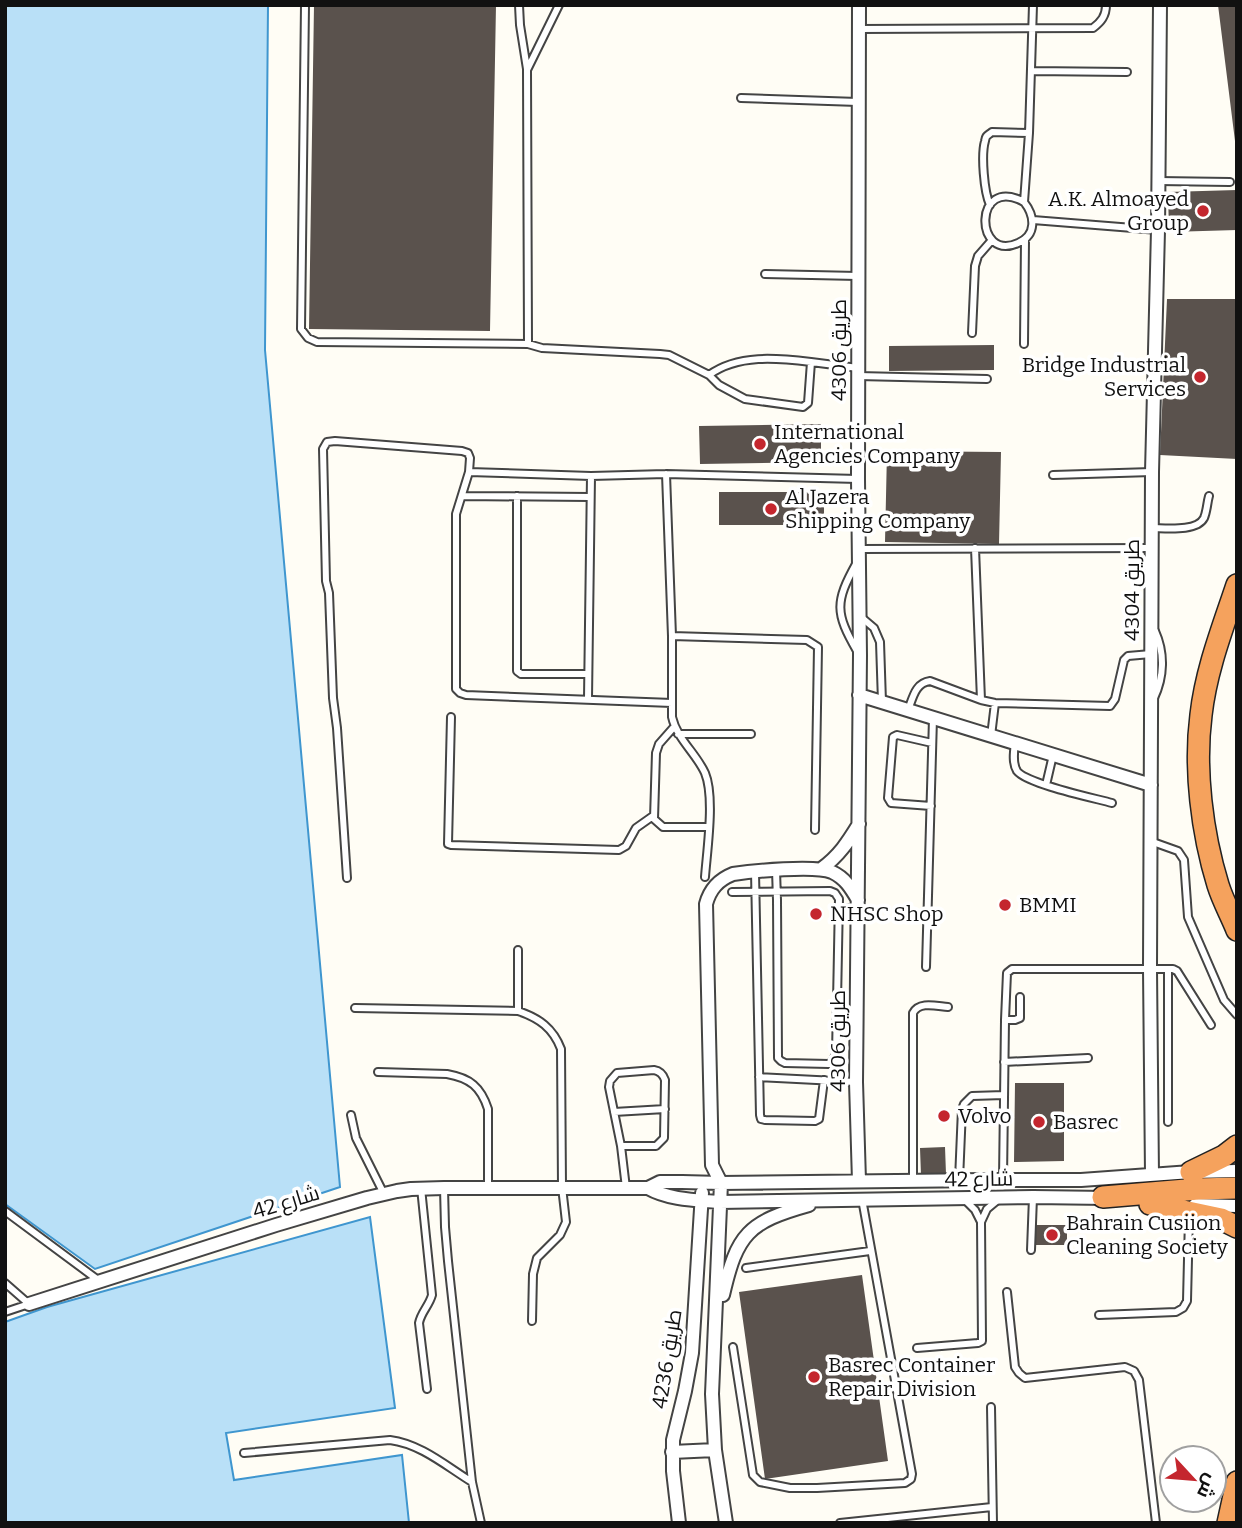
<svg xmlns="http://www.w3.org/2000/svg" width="1242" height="1528" font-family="Bitter,Cairo,serif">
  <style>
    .water { fill: #b9e0f7; stroke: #3f96cf; stroke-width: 2 }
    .building { fill: #5a524d }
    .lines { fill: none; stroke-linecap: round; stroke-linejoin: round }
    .service-casing { stroke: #444; stroke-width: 10 }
    .minor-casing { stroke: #444; stroke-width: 16 }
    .motorway-casing { stroke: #222; stroke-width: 24 }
    .service { stroke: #fff; stroke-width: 6 }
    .minor { stroke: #fff; stroke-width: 12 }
    .motorway { stroke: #f5a25d; stroke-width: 21 }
    .poi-dot { fill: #c4262e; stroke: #fff; stroke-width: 2.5 }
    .labels { text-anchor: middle; stroke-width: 7; stroke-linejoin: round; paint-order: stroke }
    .poi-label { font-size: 21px; fill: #111; stroke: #fff; text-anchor: start }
    .street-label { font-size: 21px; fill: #111; stroke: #fff }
  </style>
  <rect width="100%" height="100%" fill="#fffdf5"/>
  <path class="water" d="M5 5H268L265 350 340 1187 95 1269 5 1204Z
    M370 1217 395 1408 226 1433 234 1480 402 1455 409 1523H5V1322L47 1307Z"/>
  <path class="building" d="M314 5H496L490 331 309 329Z
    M1218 5H1237V141H1235Z
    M1237 190V230L1169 232 1168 192Z
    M1167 299H1237V459L1160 455Z
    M994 345V370L889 371V346Z
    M821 424V462L700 464 699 426Z
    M887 451 1001 452 999 544 885 542Z
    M719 492H824V525H719Z
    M1015 1083H1064V1161L1014 1162Z
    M945 1147 946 1174 921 1175 920 1148Z
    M1036 1225H1067V1245H1036Z
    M862 1275 888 1461 765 1479 739 1292Z"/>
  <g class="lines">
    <defs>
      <path id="service" d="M305 5 301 329 308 338 317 342 528 344 542 348 660 354 669 355 709 375 719 385 745 399 803 407 808 403 811 362C777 358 738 354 709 375
        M519 5 520 25 527 69
        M859 29 1093 28C1101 22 1106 16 1106 5
        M1031 71 1127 72
        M741 98 858 102
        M1158 181 1230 182
        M1024 202C973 174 974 263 1018 243 1037 235 1035 216 1024 202L1029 133 1033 5
        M990 205C984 192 981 155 985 141 986 135 987 136 992 132L1029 133
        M1033 220 1158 230
        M765 274 858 276
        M972 333 975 266 978 256 992 240
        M528 344 527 70 559 5
        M1024 344 1025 240
        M811 362 858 368
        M858 376 987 379
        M469 472 456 514V689L460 693 466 695 672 703
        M666 474 672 636V717C677 739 696 753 705 773 715 797 707 850 705 877
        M1053 475 1152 472
        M462 496 590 497
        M517 496V671L521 674H588
        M1151 528C1165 528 1197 532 1204 518 1207 511 1207 503 1209 496
        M975 548 981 700
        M859 549 1151 548
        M856 564C835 602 835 613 857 651
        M861 617 874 628 880 642 882 702
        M672 636 807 640 818 647 815 830
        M1154 698C1164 677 1165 653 1155 631
        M588 699 591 476
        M908 710C913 698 915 683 930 681L981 700 995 703 1110 706 1115 699 1124 660 1128 656 1151 654
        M451 717 448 844 451 845 619 850 626 846 636 828 653 816
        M674 727 659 744 656 753 654 819 663 827H708
        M678 734H751
        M991 736 995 703
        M1015 743C1014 751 1012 763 1017 771 1027 784 1094 798 1112 803
        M1046 785 1053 755
        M931 806 891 803 888 798 893 737 897 735 932 743
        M1150 841 1178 851 1184 860 1188 917 1224 1000 1237 1015
        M755 872 760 1115 761 1119 765 1120 815 1121 819 1119 824 1080
        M347 878 337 728 333 698 329 593 326 581 323 449 327 442 335 441 462 451 468 453 470 458 469 472 591 476 666 474 858 479
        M732 892 830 891 835 893 839 899 836 1054 832 1062 829 1064 785 1063 781 1061 778 1058 777 900 776 870
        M839 906 858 911
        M518 950V1011
        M926 967 933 718
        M1168 969V1122
        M355 1008 518 1011C539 1018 553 1028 561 1049L562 1187 566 1222 560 1235 537 1258 533 1274 532 1321
        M1005 1020H1015L1020 1018V997
        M1004 1062 1088 1058
        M378 1072 447 1074C470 1078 481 1087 488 1109V1188
        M759 1077 856 1082
        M614 1112 665 1109
        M351 1115 356 1138 384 1194
        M621 1146H656L664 1138 665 1080C663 1074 660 1071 654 1070L617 1073 610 1081 609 1087 621 1146 626 1188
        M1003 1179 1005 1020 1007 973 1012 969H1173L1177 971 1211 1025
        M959 1180 962 1109 964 1104 972 1096 1004 1095
        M913 1181V1013C919 1001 936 1006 948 1007
        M421 1188 432 1295C429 1306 421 1312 419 1323L427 1389
        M444 1188 445 1227 448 1261 472 1482 481 1523
        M966 1201 975 1210 981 1222
        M5 1211 98 1280
        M1031 1250 1033 1197
        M746 1268 870 1251
        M5 1283 29 1304
        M1007 1292 1015 1367 1019 1373 1025 1378 1125 1367 1134 1371 1139 1380 1156 1523
        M5 1312 29 1304
        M1099 1315 1176 1312 1183 1308 1187 1301 1189 1217
        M733 1347 753 1475 760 1482 790 1488H817L905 1483 911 1479 912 1474 862 1199
        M917 1348 978 1343 982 1341 981 1222 987 1209 999 1199
        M991 1407 993 1523
        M244 1453 390 1440C421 1444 446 1466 472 1482
        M840 1523 992 1507"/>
      <path id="minor" d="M859 695 1151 785
        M821 869C839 856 848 842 859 824
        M1152 1175 1150 969 1152 472 1158 230 1160 5
        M859 1181 856 1082 860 655 858 479 859 5
        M648 1188C669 1200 697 1200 720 1202L1033 1197 1107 1198
        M1195 1205 1237 1206
        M723 1295C737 1234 748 1222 809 1205
        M29 1304 276 1225 367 1198 397 1191 411 1189 444 1188H648L660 1182H682L721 1183 986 1180H1081L1191 1172 1237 1171
        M672 1452 715 1450
        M679 1523 673 1471V1440L685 1391 692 1353 702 1193
        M726 1523 715 1450 712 1394 721 1183 712 1165 706 904C710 889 718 880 733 874 753 871 815 865 832 872 845 878 851 888 858 900"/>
      <path id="motorway" d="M1237 585C1223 627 1206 670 1201 715 1194 769 1202 833 1218 885 1223 901 1231 915 1237 930
        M1191 1172 1224 1156 1237 1146
        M1103 1197 1198 1189 1237 1188
        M1150 1204 1221 1219 1237 1227
        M1228 1523 1237 1482"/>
    </defs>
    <use href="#service" class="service-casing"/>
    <use href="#minor" class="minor-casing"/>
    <use href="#motorway" class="motorway-casing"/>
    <use href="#service" class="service"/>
    <use href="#minor" class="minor"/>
    <use href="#motorway" class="motorway"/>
  </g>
  <g class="poi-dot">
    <circle cx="1203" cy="211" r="7"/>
    <circle cx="1200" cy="377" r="7"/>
    <circle cx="760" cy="444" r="7"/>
    <circle cx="771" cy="509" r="7"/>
    <circle cx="1005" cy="905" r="7"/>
    <circle cx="816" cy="914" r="7"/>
    <circle cx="944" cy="1116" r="7"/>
    <circle cx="1039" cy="1122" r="7"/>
    <circle cx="1052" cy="1235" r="7"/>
    <circle cx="814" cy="1377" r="7"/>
  </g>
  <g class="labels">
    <g class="poi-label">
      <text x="1189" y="206" text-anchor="end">A.K. Almoayed<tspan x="1189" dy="24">Group</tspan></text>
      <text x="1186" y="372" text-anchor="end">Bridge Industrial<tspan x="1186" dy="24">Services</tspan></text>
      <text x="774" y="439">International<tspan x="774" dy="24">Agencies Company</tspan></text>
      <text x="785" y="504">Al Jazera<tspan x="785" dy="24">Shipping Company</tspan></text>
      <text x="1019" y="912">BMMI</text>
      <text x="830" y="921">NHSC Shop</text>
      <text x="958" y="1123">Volvo</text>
      <text x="1053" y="1129">Basrec</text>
      <text x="1066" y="1230">Bahrain Cusiion<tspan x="1066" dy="24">Cleaning Society</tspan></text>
      <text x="828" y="1372">Basrec Container<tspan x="828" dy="24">Repair Division</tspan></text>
    </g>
    <g class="street-label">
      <text transform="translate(839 350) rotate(-90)" y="7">طريق 4306</text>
      <text transform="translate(1132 590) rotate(-90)" y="7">طريق 4304</text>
      <text transform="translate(838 1041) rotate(-90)" y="7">طريق 4306</text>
      <text transform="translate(979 1179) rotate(-1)" y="7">شارع 42</text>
      <text transform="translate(286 1202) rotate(-17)" y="7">شارع 42</text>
      <text transform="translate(667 1359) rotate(-81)" y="7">طريق 4236</text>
    </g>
  </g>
  <rect width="1242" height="1528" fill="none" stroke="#111111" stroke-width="14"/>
  <g transform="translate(1193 1479) rotate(116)"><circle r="33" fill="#ffffff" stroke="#a0a0a0" stroke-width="2"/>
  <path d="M0-5L12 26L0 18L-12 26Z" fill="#c4262e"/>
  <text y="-10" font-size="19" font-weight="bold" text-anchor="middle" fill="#111111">ش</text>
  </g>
</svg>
